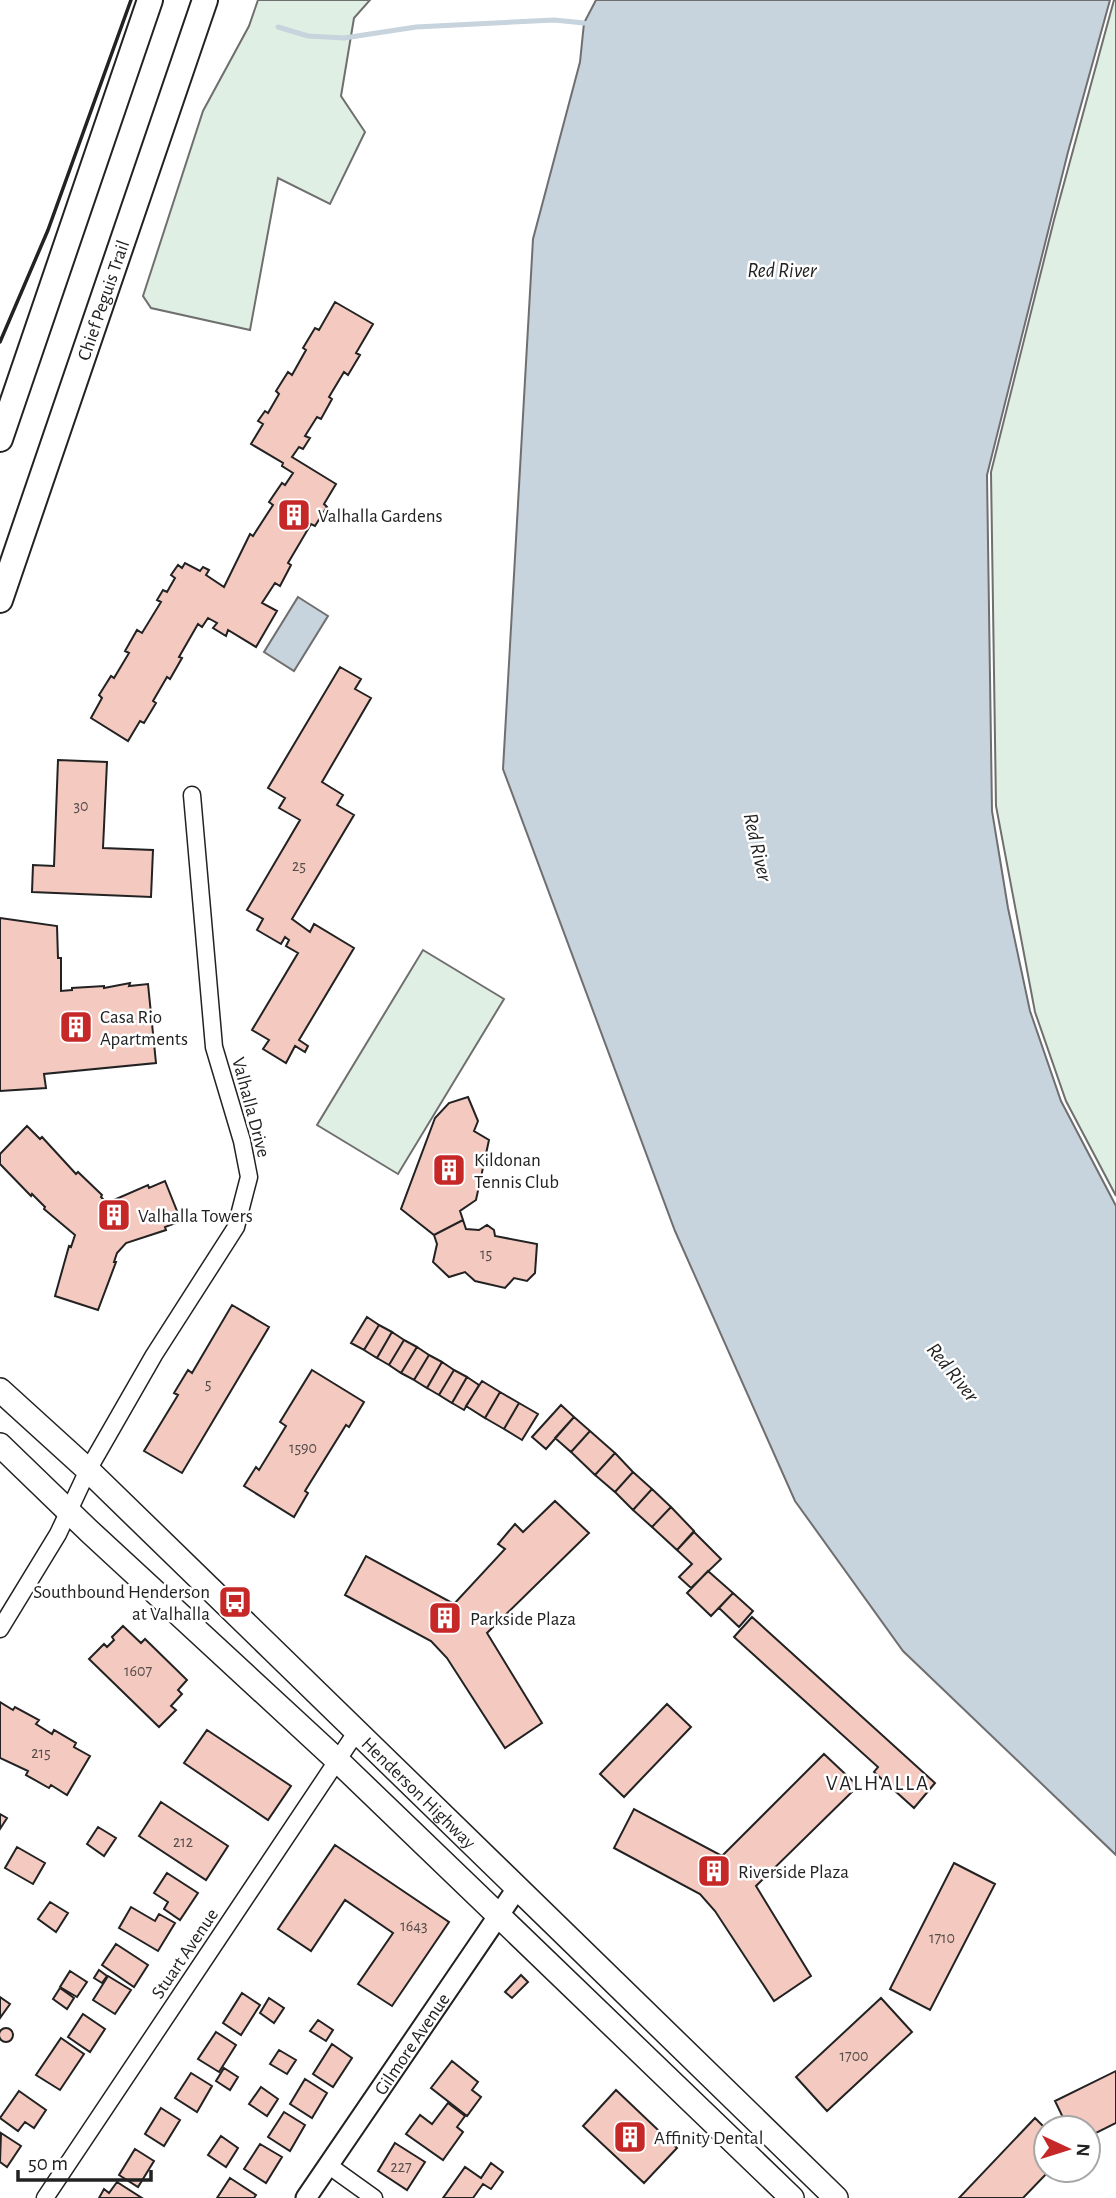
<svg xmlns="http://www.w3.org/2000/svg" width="1116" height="2198" font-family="'Alegreya Sans',sans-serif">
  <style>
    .green { fill: #e0efe3; stroke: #6f6f6f; stroke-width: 2 }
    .water { fill: #c7d3dd; stroke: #6f6f6f; stroke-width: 2 }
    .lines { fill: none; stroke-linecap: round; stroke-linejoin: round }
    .stream { stroke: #c7d3dd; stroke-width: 5 }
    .building { fill: #f3c9c0; stroke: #222; stroke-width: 2 }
    .minor-casing { stroke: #222; stroke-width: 19 }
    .tertiary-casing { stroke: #222; stroke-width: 23 }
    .secondary-casing { stroke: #222; stroke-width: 26 }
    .primary-casing { stroke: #222; stroke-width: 28 }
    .minor { stroke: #fff; stroke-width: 16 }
    .tertiary { stroke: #fff; stroke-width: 19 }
    .secondary { stroke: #fff; stroke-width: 23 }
    .primary { stroke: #fff; stroke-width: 24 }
    .wall { stroke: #222; stroke-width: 3.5 }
    .labels { text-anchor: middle; stroke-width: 5; stroke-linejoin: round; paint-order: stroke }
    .number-label { font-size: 16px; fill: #564c4a }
    .street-label { font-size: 19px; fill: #222; stroke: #fff }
    .poi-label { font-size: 19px; fill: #222; stroke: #fff; text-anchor: start }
    .water-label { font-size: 21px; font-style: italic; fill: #222; stroke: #fff }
    .neighbourhood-label { font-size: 21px; letter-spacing: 2px; fill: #222; stroke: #fff }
  </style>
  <rect width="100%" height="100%" fill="#fff"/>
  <path class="green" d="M258 0H370L354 18 341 96 365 132 330 204 278 178 250 330 151 308 143 296 203 111 249 26Z
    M1114 0H1116V1196L1066 1101 1035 1012 996 806 991 472 1054 220Z
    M423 950 504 999 398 1174 317 1125Z"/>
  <path class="water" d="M596 0H1110L1068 152 987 475 992 811 1008 908 1030 1011 1061 1101 1116 1206V1855L903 1651 795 1501 675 1231 503 769 533 239 580 62 584 23Z
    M298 597 328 616 294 671 264 652Z"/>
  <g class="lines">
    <path class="stream" d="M278 27 308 36 344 38 416 27 554 20 584 23"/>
  </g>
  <path class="building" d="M335 302 373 324 356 353 360 355 348 375 344 372 329 397 332 399 321 419 317 417 305 436 310 438 303 449 299 447 292 457 336 484 324 504 327 507 315 526 311 524 288 563 291 565 280 586 275 583 262 603 277 611 256 647 228 630 226 636 213 628 217 623 208 618 202 627 198 624 179 657 182 658 170 679 167 677 153 701 156 703 144 723 140 721 128 741 91 718 102 698 99 695 111 676 114 678 129 653 125 651 137 630 142 633 161 602 157 600 163 590 167 592 175 578 171 575 178 565 182 568 185 563 200 571 203 567 209 570 206 575 224 587 250 534 253 536 273 505 269 502 282 483 285 485 293 473 282 466 283 463 251 444 263 424 258 421 265 411 268 413 279 394 276 391 288 372 292 375 306 350 303 348 315 328 319 330Z
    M340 667 361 679 355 689 371 698 322 782 343 795 337 805 354 815 292 919 310 932 314 924 354 948 299 1040 308 1046 305 1052 295 1046 286 1063 263 1049 269 1040 252 1030 298 953 286 946 289 940 285 937 281 944 257 930 263 919 247 910 300 820 279 808 285 798 268 788Z
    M58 760 107 762 103 848 153 850 151 897 32 892 33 865 54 866Z
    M0 918 57 926 58 958H61V991L72 990V988L104 986V988L130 983 129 986 148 984 156 1063 44 1074 46 1088 0 1091Z
    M468 1097 478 1121 474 1131 489 1140 476 1200 460 1211 463 1220 434 1235 401 1209 435 1118 449 1103Z
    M27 1126 40 1139 42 1137 76 1174 78 1172 102 1195 101 1197 107 1203 148 1185 149 1188 165 1181 181 1221 165 1227 166 1230 126 1243 117 1253 114 1262H116L98 1310 55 1296 69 1246 71 1247 75 1235 44 1209 45 1207 32 1194 31 1196 0 1164V1154Z
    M463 1220 466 1229 479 1230 487 1225 494 1230 495 1236 537 1244 535 1273 527 1281 514 1278 505 1288 475 1281 465 1272 449 1277 433 1262 437 1244 434 1235Z
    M232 1305 269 1327 182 1473 144 1451 178 1395 174 1393 188 1370 192 1373Z
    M367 1317 379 1325 364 1350 351 1343Z
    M379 1325 392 1332 377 1358 364 1350Z
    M392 1332 404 1340 389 1365 377 1358Z
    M404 1340 417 1347 401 1373 389 1365Z
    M417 1347 429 1355 414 1380 401 1373Z
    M429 1355 442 1362 427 1388 414 1380Z
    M442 1362 454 1370 439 1395 427 1388Z
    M312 1370 364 1402 349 1427 346 1425 305 1491 308 1493 294 1517 244 1486 256 1467 259 1470 286 1426 280 1422Z
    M454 1370 467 1377 452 1403 439 1395Z
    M467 1377 479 1385 464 1410 452 1403Z
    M482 1381 500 1392 485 1418 466 1406Z
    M500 1392 519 1403 504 1429 485 1418Z
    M519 1403 538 1414 522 1440 504 1429Z
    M561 1405 574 1417 546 1449 532 1437Z
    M574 1417 590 1431 571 1452 555 1438Z
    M590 1431 615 1453 595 1475 571 1452Z
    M615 1453 633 1472 615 1492 595 1475Z
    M633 1472 652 1489 633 1510 615 1492Z
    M652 1489 671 1507 652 1527 633 1510Z
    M555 1501 589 1533 487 1633 542 1723 505 1748 447 1658 431 1641 345 1595 366 1556 454 1604 505 1549 498 1544 515 1524 523 1532Z
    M671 1507 694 1531 677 1550 652 1527Z
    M694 1532 721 1559 691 1588 679 1577 692 1564 677 1550Z
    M708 1571 733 1593 711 1616 687 1593Z
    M733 1593 753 1611 739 1627 719 1608Z
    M752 1617 935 1783 914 1808 874 1772 878 1767 734 1637Z
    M123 1626 141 1643 145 1639 187 1680 178 1690 182 1694 171 1706 176 1710 159 1727 89 1659 104 1644 107 1647 114 1640 112 1637Z
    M0 1702 13 1710 15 1707 39 1720 36 1724 52 1734 54 1730 76 1743 74 1747 90 1756 67 1795 51 1785 49 1788 26 1775 28 1771 0 1758Z
    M667 1704 691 1727 624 1797 600 1774Z
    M207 1730 291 1786 268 1820 184 1763Z
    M824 1754 858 1786 756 1886 811 1976 774 2001 715 1911 700 1894 614 1848 634 1809 722 1856Z
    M161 1802 228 1846 206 1880 139 1836Z
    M0 1814 7 1818 0 1829Z
    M98 1827 116 1838 104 1856 87 1844Z
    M335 1845 449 1922 392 2006 358 1984 393 1933 345 1900 311 1951 278 1929Z
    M17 1847 45 1863 33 1884 5 1868Z
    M954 1863 995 1884 930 2010 890 1989Z
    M167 1873 198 1893 180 1920 164 1909 168 1902 154 1893Z
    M50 1902 68 1913 56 1932 38 1919Z
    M131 1907 155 1921 159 1914 175 1923 158 1951 119 1928Z
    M116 1944 148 1965 134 1987 102 1965Z
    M99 1970 107 1976 102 1983 94 1978Z
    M70 1971 87 1982 77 1997 60 1987Z
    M521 1975 528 1982 512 1998 505 1992Z
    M108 1976 131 1990 115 2014 93 2000Z
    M60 1988 74 1998 67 2009 53 1999Z
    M242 1993 260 2005 241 2035 223 2023Z
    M0 1997 10 2004 0 2018Z
    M269 1998 284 2008 274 2023 260 2013Z
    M881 1998 912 2032 827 2111 796 2077Z
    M83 2014 105 2029 90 2052 68 2037Z
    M318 2020 333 2030 326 2041 310 2031Z
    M-1 2035a7 7 0 1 1 14 0a7 7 0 1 1-14 0Z
    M216 2032 236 2045 219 2072 198 2059Z
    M61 2038 84 2054 60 2090 36 2075Z
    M332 2044 352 2058 333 2087 313 2074Z
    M279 2050 296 2060 287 2074 270 2064Z
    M452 2061 478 2082 472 2090 481 2097 467 2116 431 2088Z
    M224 2068 238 2077 230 2090 216 2081Z
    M1116 2071V2123L1088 2137V2128H1068L1055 2101Z
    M191 2073 212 2086 197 2112 175 2098Z
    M305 2079 327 2093 312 2118 290 2104Z
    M261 2087 278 2099 267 2116 249 2104Z
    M616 2090 677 2148 644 2183 583 2126Z
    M19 2091 46 2110 34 2128 25 2122 18 2131 0 2118Z
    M448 2103 465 2116 457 2127 463 2132 443 2160 406 2134 420 2115 432 2124Z
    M161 2108 180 2120 164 2146 145 2134Z
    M284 2112 305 2125 290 2151 268 2137Z
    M1035 2118 1046 2129V2170H1050L1023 2198H959Z
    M1 2133 21 2146 7 2167 0 2162Z
    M221 2136 238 2148 226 2167 208 2155Z
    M395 2143 425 2162 407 2190 378 2171Z
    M260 2144 282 2157 266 2183 244 2169Z
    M135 2149 154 2161 138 2187 119 2175Z
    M491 2163 503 2172 491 2189 483 2184 473 2198H443L465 2167 481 2178Z
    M230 2178 256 2195 254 2198H217Z
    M117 2182 142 2198H99L104 2189 109 2193Z"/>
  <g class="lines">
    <defs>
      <path id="minor" d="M0 1629 58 1534 88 1470 154 1355 236 1227 249 1177 242 1141 214 1047 192 795
        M328 2165 374 2198
        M45 2198 357 1731"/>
      <g id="tertiary">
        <path id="s1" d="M306 2198 518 1887"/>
      </g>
      <g id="secondary">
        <path id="s2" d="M0 1390 88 1470 274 1651 836 2198"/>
        <path d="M0 1445 89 1531 338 1761 792 2198"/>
      </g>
      <g id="primary">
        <path d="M0 439 150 0"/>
        <path id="s3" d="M0 600 205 0"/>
      </g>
    </defs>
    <use href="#minor" class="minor-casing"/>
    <use href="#tertiary" class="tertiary-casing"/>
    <use href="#secondary" class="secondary-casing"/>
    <use href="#primary" class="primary-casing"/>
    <use href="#minor" class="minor"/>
    <use href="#tertiary" class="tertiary"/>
    <use href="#secondary" class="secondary"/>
    <use href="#primary" class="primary"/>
    <path class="wall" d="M0 342 48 230 131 0"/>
  </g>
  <defs>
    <symbol id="building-square" viewBox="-11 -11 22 22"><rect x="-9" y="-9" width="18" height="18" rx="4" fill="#c62828" stroke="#fff"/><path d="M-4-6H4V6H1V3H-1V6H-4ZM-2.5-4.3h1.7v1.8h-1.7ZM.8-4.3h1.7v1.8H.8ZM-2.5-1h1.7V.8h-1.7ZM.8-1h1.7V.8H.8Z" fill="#fff"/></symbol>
    <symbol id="bus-square" viewBox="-11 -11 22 22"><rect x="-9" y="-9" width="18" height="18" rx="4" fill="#c62828" stroke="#fff"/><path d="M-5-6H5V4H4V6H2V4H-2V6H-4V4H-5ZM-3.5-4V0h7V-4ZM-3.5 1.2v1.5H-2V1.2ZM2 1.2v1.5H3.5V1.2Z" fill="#fff"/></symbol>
  </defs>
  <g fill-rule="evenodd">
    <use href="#building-square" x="275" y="496" width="38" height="38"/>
    <use href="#building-square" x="57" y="1008" width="38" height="38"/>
    <use href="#building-square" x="430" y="1151" width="38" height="38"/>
    <use href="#building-square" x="95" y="1196" width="38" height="38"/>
    <use href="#bus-square" x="216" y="1583" width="38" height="38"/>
    <use href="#building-square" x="426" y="1599" width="38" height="38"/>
    <use href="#building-square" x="695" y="1852" width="38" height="38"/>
    <use href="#building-square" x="611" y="2118" width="38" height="38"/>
  </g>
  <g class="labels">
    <g class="number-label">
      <text x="81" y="811">30</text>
      <text x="299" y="871">25</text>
      <text x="486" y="1259">15</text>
      <text x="208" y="1389">5</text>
      <text x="303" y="1453">1590</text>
      <text x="138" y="1676">1607</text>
      <text x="41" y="1758">215</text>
      <text x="183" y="1847">212</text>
      <text x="414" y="1931">1643</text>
      <text x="942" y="1943">1710</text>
      <text x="854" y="2061">1700</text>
      <text x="401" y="2172">227</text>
    </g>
    <g class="street-label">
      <text dy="7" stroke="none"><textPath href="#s3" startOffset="317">Chief Peguis Trail</textPath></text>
      <text transform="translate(252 1107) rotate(75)" y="7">Valhalla Drive</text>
      <text dy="7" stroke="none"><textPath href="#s2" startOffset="581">Henderson Highway</textPath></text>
      <text transform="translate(184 1953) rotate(-56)" y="7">Stuart Avenue</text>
      <text dy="7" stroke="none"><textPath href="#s1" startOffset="187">Gilmore Avenue</textPath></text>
    </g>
    <g class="poi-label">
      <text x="318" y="522">Valhalla Gardens</text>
      <text x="100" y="1023">Casa Rio<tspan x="100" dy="22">Apartments</tspan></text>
      <text x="474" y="1166">Kildonan<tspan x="474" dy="22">Tennis Club</tspan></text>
      <text x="138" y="1222">Valhalla Towers</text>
      <text x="210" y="1598" text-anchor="end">Southbound Henderson<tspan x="210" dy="22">at Valhalla</tspan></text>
      <text x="470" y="1625">Parkside Plaza</text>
      <text x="738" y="1878">Riverside Plaza</text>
      <text x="654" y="2144">Affinity Dental</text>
    </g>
    <g class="water-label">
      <text x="782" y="277">Red River</text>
      <text transform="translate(758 847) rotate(77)" y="7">Red River</text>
      <text transform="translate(953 1372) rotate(51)" y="7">Red River</text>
    </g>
    <g class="neighbourhood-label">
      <text x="878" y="1790">VALHALLA</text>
    </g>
  </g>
  <g transform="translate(1067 2149) rotate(94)"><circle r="33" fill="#ffffff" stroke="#a7a7a7" stroke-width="2"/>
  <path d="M0-5L12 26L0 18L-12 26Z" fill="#c62828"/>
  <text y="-10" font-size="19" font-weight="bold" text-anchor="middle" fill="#222222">N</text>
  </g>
  <path d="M18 2170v10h133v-10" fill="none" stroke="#222222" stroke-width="3.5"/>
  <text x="28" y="2170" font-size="21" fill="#222222" stroke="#ffffff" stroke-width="5" paint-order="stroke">50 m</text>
</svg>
